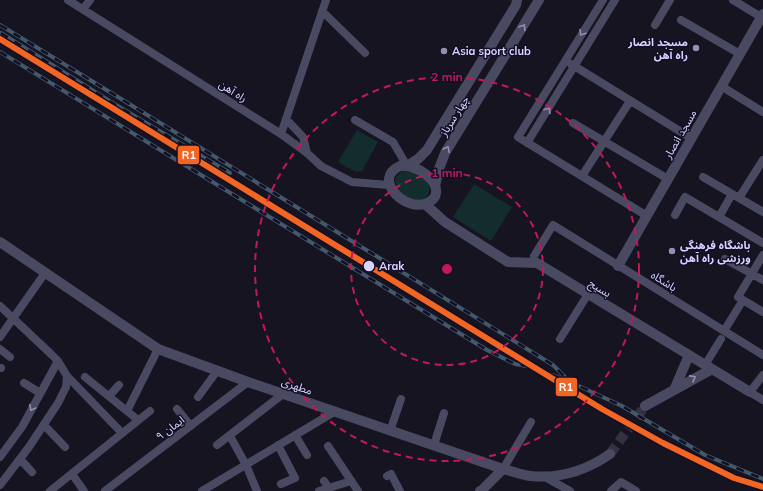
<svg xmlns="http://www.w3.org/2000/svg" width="763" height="491" font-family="Mulish,'Noto Sans Arabic',sans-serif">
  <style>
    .green { fill: #132c2d }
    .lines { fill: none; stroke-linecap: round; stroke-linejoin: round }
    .tertiary-tunnel { stroke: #333142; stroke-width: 10; stroke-dasharray: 10 5; stroke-linecap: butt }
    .minor { stroke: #4a4962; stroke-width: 8 }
    .tertiary { stroke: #4a4962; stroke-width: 10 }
    .rail-casing { stroke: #43596b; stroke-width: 4 }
    .rail { stroke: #130f26; stroke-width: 2.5; stroke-dasharray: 8; stroke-linecap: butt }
    .rail-1-casing { stroke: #130f26; stroke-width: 9 }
    .rail-1 { stroke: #f26522; stroke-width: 6 }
    .oneway { stroke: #928eb0 }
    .ring { fill: none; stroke: #c2185b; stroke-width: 2; stroke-dasharray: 7 5 }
    .poi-dot { fill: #9591b1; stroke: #130f26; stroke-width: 1.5 }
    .stop-dot { fill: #d9d4ff; stroke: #130f26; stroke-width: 1.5 }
    .labels { text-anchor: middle; stroke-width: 3; stroke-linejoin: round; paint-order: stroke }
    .poi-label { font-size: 11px; font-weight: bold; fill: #d9d4ff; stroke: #130f26; text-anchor: start }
    .street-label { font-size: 11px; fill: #d9d4ff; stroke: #130f26 }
    .stop-label { font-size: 11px; font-weight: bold; fill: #d9d4ff; stroke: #130f26; text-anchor: start }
    .centre { fill: #c2185b; stroke: #130f26; stroke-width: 2 }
    .ring-label { font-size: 12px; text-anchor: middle; font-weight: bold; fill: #c2185b; stroke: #130f26; stroke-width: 3; stroke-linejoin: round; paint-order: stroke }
    .line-badge { stroke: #130f26; stroke-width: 1.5 }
    .badge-label { font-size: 11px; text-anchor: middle; font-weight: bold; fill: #fff }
  </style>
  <rect width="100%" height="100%" fill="#161421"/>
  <path class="green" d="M357 130 378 142 362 171 356 172 338 162Z
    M403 171C409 171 419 173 424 177 430 183 432 194 424 199 409 208 382 181 403 171Z
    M474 184 512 207 491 241 453 217Z"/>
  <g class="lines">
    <path class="tertiary-tunnel" d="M610 454 645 406"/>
    <path class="minor" d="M68 0 281 134 307 153 321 166 352 182 389 185
      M603 0 518 137 647 216
      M733 0 761 17
      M83 9 90 0
      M322 11 365 53
      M681 20 740 54
      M655 25 670 0
      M571 64 691 138
      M721 86 763 112
      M286 119 303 137 307 153
      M355 120 393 142 407 166
      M573 123 668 179
      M281 134 326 0
      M527 143 615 0
      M582 176 630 101
      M703 177 763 212
      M739 198 763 160
      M675 215 685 197 763 243
      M719 217 732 194
      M763 255 738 297 763 312
      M534 256 553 225 763 355
      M725 259 763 280
      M0 306 52 355 58 361 67 376 122 433
      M724 331 743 300
      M0 337 45 273
      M560 339 588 294
      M0 349 10 357
      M705 365 721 339
      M0 368H1
      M85 377 138 420
      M24 383 40 393
      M750 392 763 375
      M750 392 763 400
      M109 396 119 385
      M198 397 217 371
      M177 409 191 426
      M127 411 158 349
      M44 425 65 447
      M390 431 401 399
      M295 435 307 455
      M230 436 246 465 257 491
      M217 445 283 394
      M278 445 295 478 281 484
      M434 445 444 413
      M328 446 358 491
      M0 457 22 427 58 361
      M20 459 32 472
      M503 469 531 422
      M72 474 84 491
      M387 476 391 474 400 491
      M545 477 570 491
      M324 481 329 488
      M0 485 29 447 58 403 66 387 67 376
      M50 491 150 411
      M105 491 248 382
      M202 491 334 412
      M319 491 351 481
      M611 491 621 482 636 491"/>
    <path class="tertiary" d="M400 166C423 163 451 193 427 203 406 213 371 179 400 166Z
      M407 166 418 159 427 150 516 5 517 0
      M435 186 439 169 445 153 539 0
      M425 204 445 222 508 262 537 263 750 392
      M0 242 158 349 248 382 503 469C512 471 521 475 530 476 559 479 587 470 610 454
      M618 266 763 14
      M675 388 689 355
      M645 406 712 369
      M480 491 482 490 503 469"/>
    <defs>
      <path id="rail" d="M0 25 131 105 553 365 565 377
        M1 33 116 105 230 173
        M0 52 487 350 515 364 532 367 568 381 622 406 705 455 763 479"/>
    </defs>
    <use href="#rail" class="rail-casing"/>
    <use href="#rail" class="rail"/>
    <defs>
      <path id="rail-1" d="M0 39 602 409 663 443 734 478 763 487"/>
    </defs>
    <use href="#rail-1" class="rail-1-casing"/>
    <use href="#rail-1" class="rail-1"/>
  </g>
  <defs><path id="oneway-chevron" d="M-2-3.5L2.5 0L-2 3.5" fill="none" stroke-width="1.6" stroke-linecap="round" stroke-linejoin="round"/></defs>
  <g class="oneway">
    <use href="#oneway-chevron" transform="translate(523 27) rotate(-58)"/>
    <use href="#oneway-chevron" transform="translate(582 33) rotate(122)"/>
    <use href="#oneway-chevron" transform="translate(548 110) rotate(-58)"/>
    <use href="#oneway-chevron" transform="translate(447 149) rotate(-61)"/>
    <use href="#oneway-chevron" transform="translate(693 378) rotate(-28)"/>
    <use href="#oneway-chevron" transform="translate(32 408) rotate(118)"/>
  </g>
  <g class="ring">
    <circle cx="447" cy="269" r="96"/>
    <circle cx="447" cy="269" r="192"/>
  </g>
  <g class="poi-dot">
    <circle cx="696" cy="48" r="4"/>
    <circle cx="444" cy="51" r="4"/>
    <circle cx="672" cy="251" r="4"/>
  </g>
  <circle class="stop-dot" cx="369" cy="266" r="6"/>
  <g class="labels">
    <g class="poi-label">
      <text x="688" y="46" text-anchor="end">مسجد انصار<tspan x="688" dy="13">راه آهن</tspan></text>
      <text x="452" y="55">Asia sport club</text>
      <text x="680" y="249">باشگاه فرهنگی<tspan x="680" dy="13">ورزشی راه آهن</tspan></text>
    </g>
    <g class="street-label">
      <text transform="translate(233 91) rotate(32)" y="4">راه آهن</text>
      <text transform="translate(454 116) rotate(-58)" y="4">چهار سرباز</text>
      <text transform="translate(680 134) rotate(-60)" y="4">مسجد انصار</text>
      <text transform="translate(664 281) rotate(32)" y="4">باشگاه</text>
      <text transform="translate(600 288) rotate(31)" y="4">بسیج</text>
      <text transform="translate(297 386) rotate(19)" y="4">مطهری</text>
      <text transform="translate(170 428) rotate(-37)" y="4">ایمان ۹</text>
    </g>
    <g class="stop-label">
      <text x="379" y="270">Arak</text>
    </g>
  </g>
  <circle cx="447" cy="269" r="6" class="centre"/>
  <g class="ring-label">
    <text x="447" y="81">2 min</text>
    <text x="447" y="177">1 min</text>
  </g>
  <g class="line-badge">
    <rect x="177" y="145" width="23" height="20" rx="4" fill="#f26522"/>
    <rect x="555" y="377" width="23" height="20" rx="4" fill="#f26522"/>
  </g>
  <g class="badge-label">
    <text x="189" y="159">R1</text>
    <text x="566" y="391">R1</text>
  </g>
</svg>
